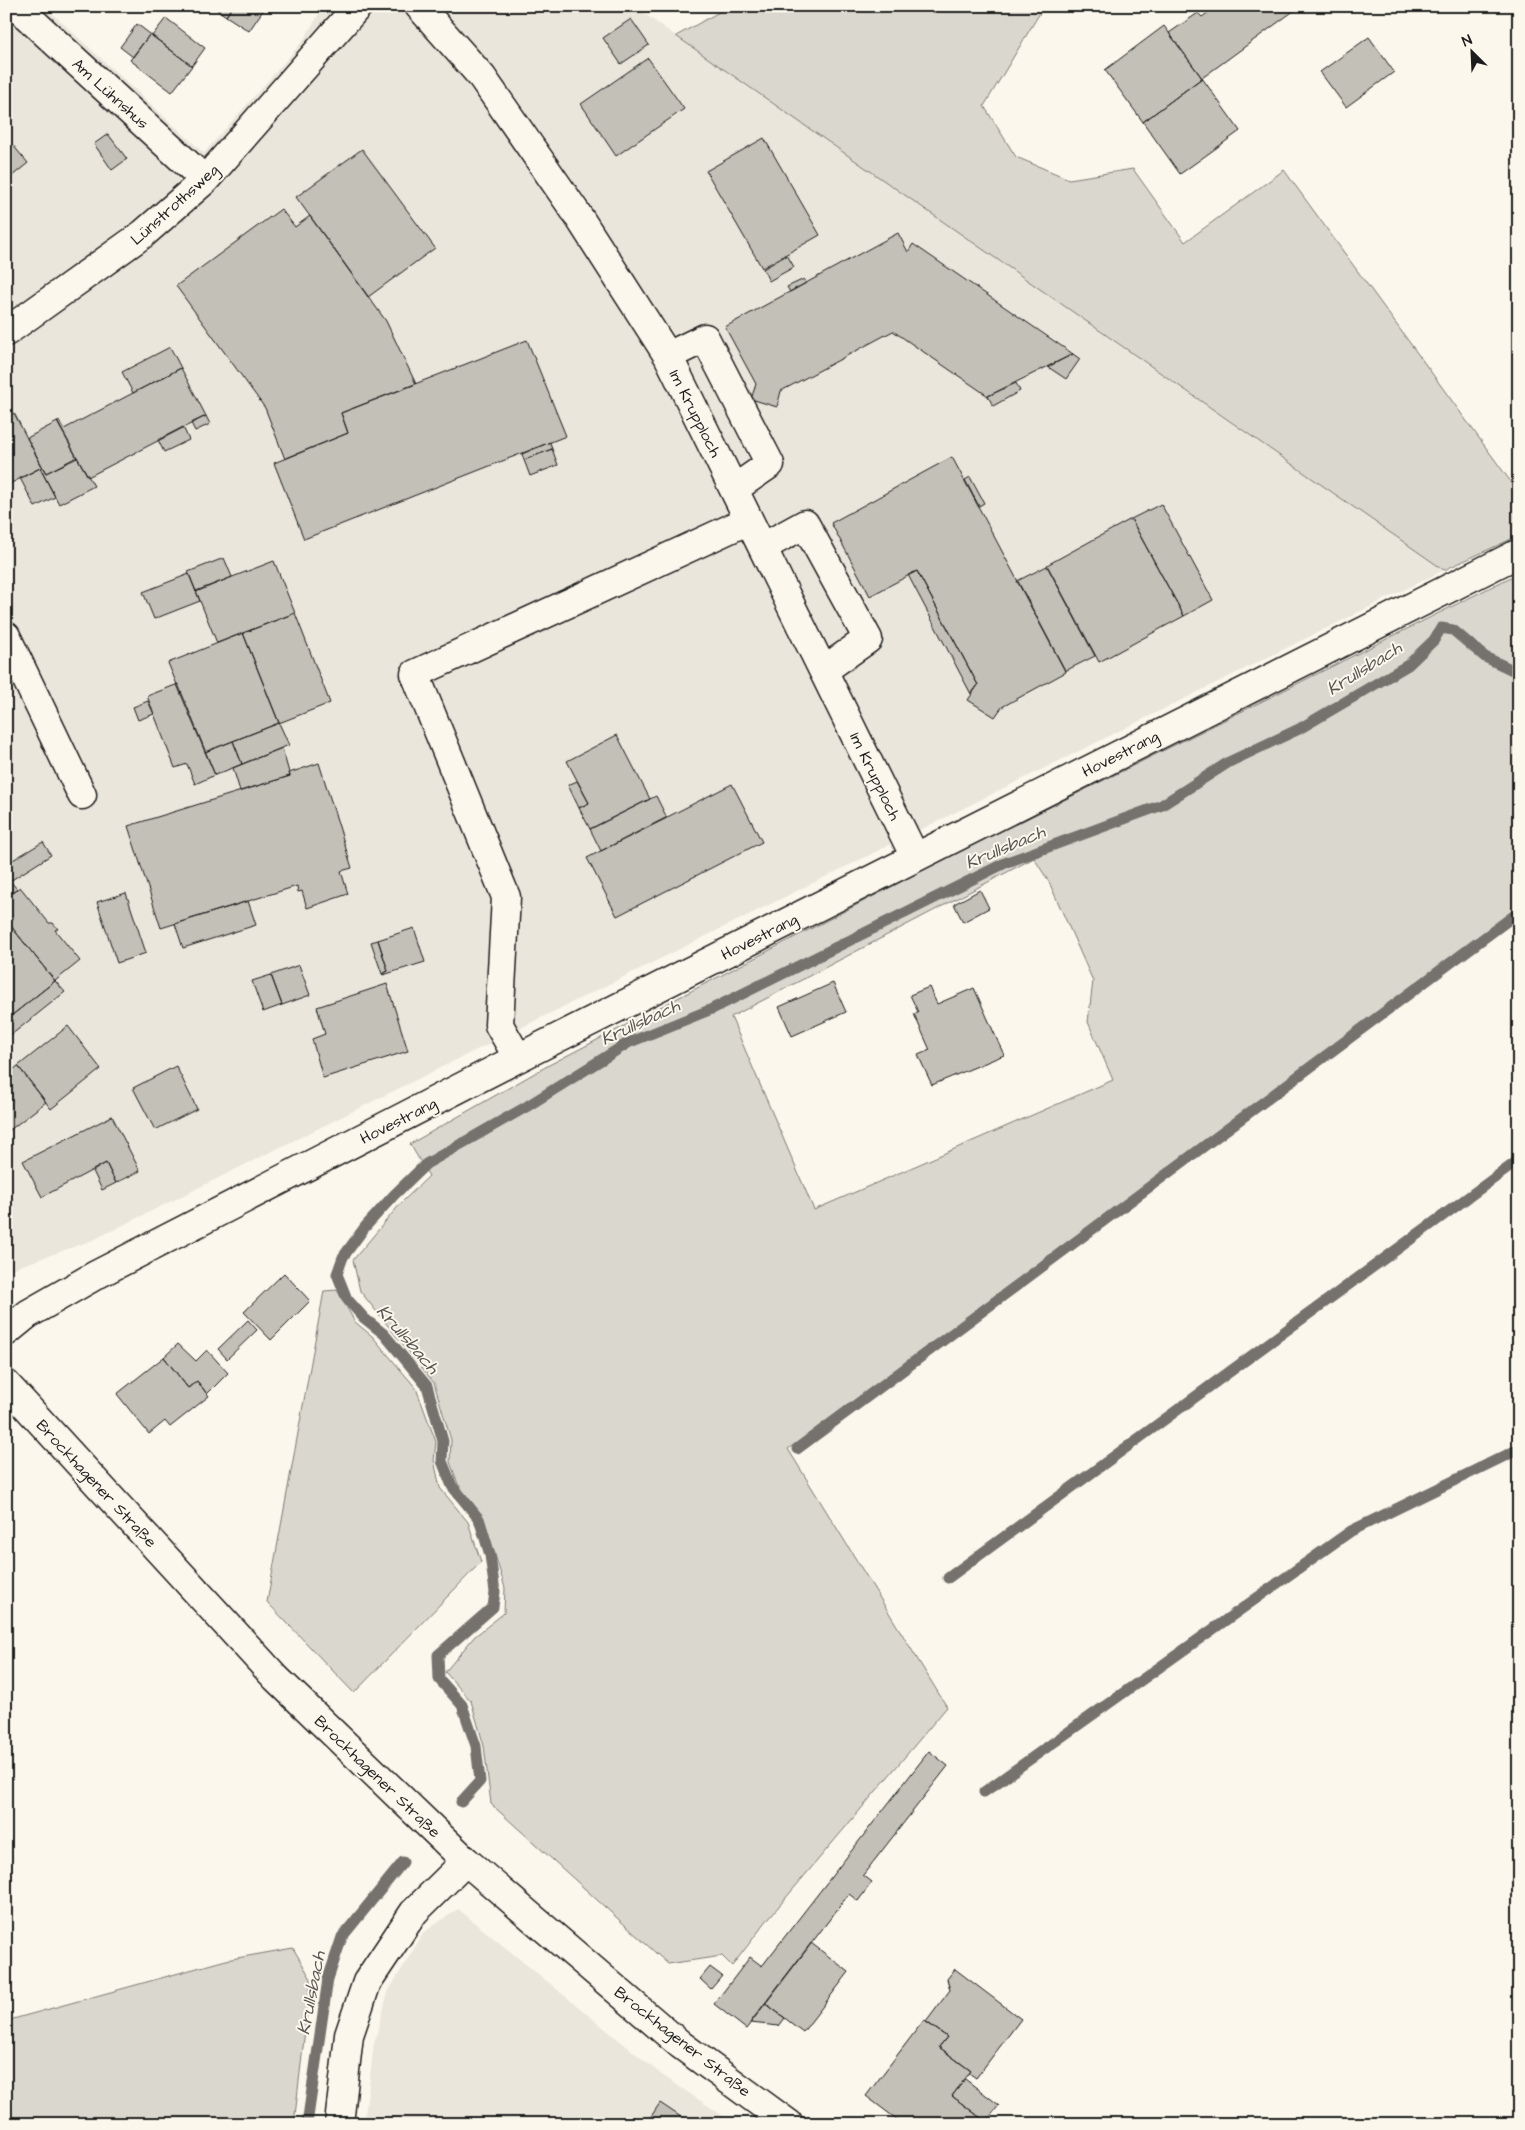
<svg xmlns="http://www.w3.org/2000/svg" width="1525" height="2130" font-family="'Architects Daughter',sans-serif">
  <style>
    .built { fill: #eae6dc }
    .green { fill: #dad7ce; stroke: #7b7a75; fill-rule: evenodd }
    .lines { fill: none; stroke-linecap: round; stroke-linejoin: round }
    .stream { stroke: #74726e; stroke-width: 11 }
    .building { fill: #c3c0b8; stroke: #1c1c1c }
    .minor-casing { stroke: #1c1c1c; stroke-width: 31 }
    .major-casing { stroke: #1c1c1c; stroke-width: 31 }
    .minor { stroke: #fbf7ec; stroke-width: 28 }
    .major { stroke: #fbf7ec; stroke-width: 28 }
    .labels { text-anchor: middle; stroke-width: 4; stroke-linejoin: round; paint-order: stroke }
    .street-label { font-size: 16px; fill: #1c1c1c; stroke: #fbf7ec }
    .water-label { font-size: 18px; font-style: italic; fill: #575653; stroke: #fbf7ec }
  </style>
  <rect width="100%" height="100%" fill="#fbf7ec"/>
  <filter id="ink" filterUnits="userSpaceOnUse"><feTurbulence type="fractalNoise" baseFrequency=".02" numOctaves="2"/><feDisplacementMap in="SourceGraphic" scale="10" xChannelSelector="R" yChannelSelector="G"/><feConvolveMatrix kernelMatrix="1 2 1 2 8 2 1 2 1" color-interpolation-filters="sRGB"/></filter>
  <g filter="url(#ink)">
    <path class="built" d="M6 6H44L204 153 302 42 324 6H633L1444 570 93 1240 6 1271Z
      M458 1909 662 2075 735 2124H364L374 2044 388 1992 424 1932Z"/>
    <path class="green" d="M730 6H1044L984 106 1016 157 1069 179 1133 169 1185 242 1284 170 1519 493 1518 536 1444 570 676 36Z
      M1519 573V908L788 1449 947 1707 768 1919 732 1966 722 1956 668 1964 491 1804 484 1746 471 1701 445 1672 474 1637 504 1613 505 1588 484 1518 458 1484 450 1462 451 1440 434 1383 360 1291 353 1260 401 1203 429 1176 410 1144 549 1065 918 873ZM1034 858 1049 882 1093 981 1088 1022 1113 1080 814 1210 731 1017Z
      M337 1290 355 1322 372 1336 416 1388 436 1442 434 1460 440 1488 468 1522 481 1562 354 1693 267 1602 324 1291Z
      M293 1948 311 1979 294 2124H6V2021L226 1960Z"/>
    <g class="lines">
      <path class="stream" d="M797 1449 1519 912
        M948 1578 1519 1160
        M984 1792 1351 1531 1519 1449
        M461 1802 480 1781 476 1746 462 1705 439 1679 438 1655 493 1607 495 1592 490 1555 479 1519 452 1486 442 1461 443 1441 427 1386 384 1334 364 1318 347 1299 337 1274 343 1257 365 1227 394 1195 426 1164 526 1107 628 1043 712 1009 1005 863 1162 805 1229 762 1299 729 1408 665 1434 640 1441 628 1453 630 1485 657 1519 673
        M307 2124 328 1979 342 1937 403 1862"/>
    </g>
    <path class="building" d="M212 6H233L226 16Z
      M233 6H266L249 31 226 16Z
      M1217 6H1292L1295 10 1202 78 1169 33 1198 13 1202 17Z
      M166 18 205 48 192 66 152 36Z
      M631 19 649 45 621 64 603 38Z
      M137 24 150 34 133 57 120 47Z
      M1164 26 1202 78 1143 122 1105 70Z
      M150 34 192 66 172 92 130 60Z
      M1369 37 1394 72 1346 107 1320 72Z
      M648 58 684 109 616 156 581 104Z
      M1202 78 1240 131 1180 174 1143 122Z
      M108 134 127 159 112 170 94 144Z
      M6 137 28 163 6 181Z
      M764 138 820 235 762 268 706 171Z
      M362 149 435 248 368 297 296 197Z
      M281 209 295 227 310 216 386 321 416 384 341 413 348 433 285 459 265 408 176 286Z
      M898 233 908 252 913 244 1073 354 988 396 893 331 781 391 777 407 751 399 756 384 725 327Z
      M787 255 794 267 769 281 763 269Z
      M804 279 806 283 790 292 787 287Z
      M527 340 566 436 304 539 274 463 348 433 341 413Z
      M170 347 181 368 133 393 122 372Z
      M1073 354 1080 359 1066 379 1048 367Z
      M181 368 206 416 88 477 57 421H59L64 429Z
      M1016 383 1020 391 993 406 988 396Z
      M14 413 42 467 6 486V417Z
      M206 416 210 424 195 431 191 423Z
      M57 422 77 458 46 473 27 438Z
      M183 427 189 440 164 452 158 440Z
      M550 442 552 449 524 460 522 454Z
      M552 449 558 465 530 476 524 460Z
      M77 457 94 486 59 504 40 468 42 467 46 473Z
      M952 457 1066 672 1002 707 995 717 968 700 978 685 917 571 870 596 831 523Z
      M40 468 55 497 35 507 20 478Z
      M970 477 984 503 979 506 965 480Z
      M1161 504 1213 600 1184 616 1131 519Z
      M1131 519 1184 616 1099 662 1047 565Z
      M224 558 232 577 196 592 188 572Z
      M274 561 295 613 217 643 196 591Z
      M1047 566 1095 656 1065 671 1017 581Z
      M917 571 978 685 971 694 908 575Z
      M189 574 200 601 154 619 143 592Z
      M295 613 330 703 279 723 243 633Z
      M243 633 279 723 205 752 168 663Z
      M178 684 215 775 195 784 187 764 175 768 147 696Z
      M148 701 154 714 138 720 133 707Z
      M279 723 289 745 242 764 233 741Z
      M617 735 650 799 590 829 579 808 589 803 567 761Z
      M233 741 242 764 215 775 205 752Z
      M282 748 290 776 240 791 233 768Z
      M319 763 352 868 341 871 348 894 307 908 302 891 298 892 297 886 161 928 128 826 290 776 289 773Z
      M577 781 589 803 579 808 568 785Z
      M732 784 762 842 617 916 587 858Z
      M656 796 667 818 601 851 590 829Z
      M43 842 51 855 10 881 17 889 6 898V864Z
      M20 887 49 923H53L58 929 55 930 80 961 55 981 6 920V898Z
      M980 890 989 908 963 922 954 904Z
      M126 893 146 953 117 963 97 902Z
      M248 901 256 925 183 948 175 924Z
      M6 920 55 981 6 1020Z
      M414 928 425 962 383 975 382 974 388 971 378 940Z
      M378 940 388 971 382 974 371 942Z
      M299 965 310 995 282 1005 271 975Z
      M271 975 282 1005 263 1012 252 981Z
      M55 981 65 992 6 1039V1020Z
      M833 983 846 1012 792 1036 779 1007Z
      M387 984 408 1051 323 1078 312 1039 325 1034 317 1007Z
      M929 987 937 1004 974 988 1004 1055 932 1085 918 1055 930 1050 914 1014 918 1012 910 995Z
      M68 1026 101 1069 51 1109 18 1066Z
      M18 1066 46 1102 6 1133V1075Z
      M176 1066 197 1109 155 1130 133 1088Z
      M112 1116 140 1171 116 1183 106 1163 42 1197 23 1161Z
      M106 1163 116 1183 102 1190 93 1171Z
      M284 1273 310 1301 271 1340 244 1312Z
      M248 1320 257 1330 227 1359 218 1349Z
      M178 1344 196 1361 207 1350 228 1373 207 1394 197 1381 188 1388 164 1357Z
      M164 1357 188 1388 197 1381 209 1396 170 1427 165 1421 149 1434 117 1394Z
      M929 1751 948 1766 863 1875 872 1882 858 1901 849 1894 746 2029 714 2004 750 1957 762 1966Z
      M811 1943 849 1972 803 2032 765 2003Z
      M710 1967 722 1976 711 1989 700 1979Z
      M955 1969 1021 2019 976 2078 969 2073 971 2071 939 2047 947 2037 926 2022 950 1990 947 1979Z
      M765 2003 785 2018 779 2026 750 2023Z
      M924 2020 947 2037 939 2047 971 2071 952 2096 986 2122 985 2124H903L866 2096Z
      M965 2079 999 2105 986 2122 952 2096Z
      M660 2103 684 2119 692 2124H646Z"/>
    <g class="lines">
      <defs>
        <path id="minor" d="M16 6 205 180
          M419 6 482 77 575 211 668 356 915 857
          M6 332 143 234 205 180 358 6
          M668 356 705 338 770 464 734 489
          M763 547 805 524 868 639 824 670
          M6 636 82 795
          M518 1058 499 1025 506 897 415 674 749 520
          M6 1332 28 1314 96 1275 518 1058 1519 553
          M339 2124 349 2035 367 1982 414 1912 466 1861"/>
        <path id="major" d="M6 1384 276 1678 466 1861 681 2045 789 2124"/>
      </defs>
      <use href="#minor" class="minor-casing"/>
      <use href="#major" class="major-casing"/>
      <use href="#minor" class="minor"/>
      <use href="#major" class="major"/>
    </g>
  </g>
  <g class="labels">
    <g class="street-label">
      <text transform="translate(111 93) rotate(42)" y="6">Am Lühnshus</text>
      <text transform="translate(174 204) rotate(-42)" y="6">Lünstrothsweg</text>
      <text transform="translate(696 413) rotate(63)" y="6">Im Krupploch</text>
      <text transform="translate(1120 753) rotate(-27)" y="6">Hovestrang</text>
      <text transform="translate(876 776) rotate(64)" y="6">Im Krupploch</text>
      <text transform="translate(759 936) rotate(-27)" y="6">Hovestrang</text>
      <text transform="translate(398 1120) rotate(-27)" y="6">Hovestrang</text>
      <text transform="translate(97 1483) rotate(47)" y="6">Brockhagener Straße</text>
      <text transform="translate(378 1776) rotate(44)" y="6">Brockhagener Straße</text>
      <text transform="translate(683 2041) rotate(38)" y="6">Brockhagener Straße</text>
    </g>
    <g class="water-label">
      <text transform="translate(1364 668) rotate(-32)" y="6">Krullsbach</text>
      <text transform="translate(1005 847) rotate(-23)" y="6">Krullsbach</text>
      <text transform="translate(640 1022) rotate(-25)" y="6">Krullsbach</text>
      <text transform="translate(408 1339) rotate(49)" y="6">Krullsbach</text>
      <text transform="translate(311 1993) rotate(-79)" y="6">Krullsbach</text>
    </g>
  </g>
  <rect width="1525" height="2130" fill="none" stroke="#fbf7ec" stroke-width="25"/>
  <rect x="12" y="12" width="1500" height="2105" fill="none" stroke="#1c1c1c" stroke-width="2" filter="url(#ink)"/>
  <g transform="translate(1472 52) rotate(336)" stroke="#fbf7ec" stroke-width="4" paint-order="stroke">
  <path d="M0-4L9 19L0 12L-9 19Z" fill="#1c1c1c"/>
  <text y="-8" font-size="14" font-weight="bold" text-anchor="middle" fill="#1c1c1c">N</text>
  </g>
</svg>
